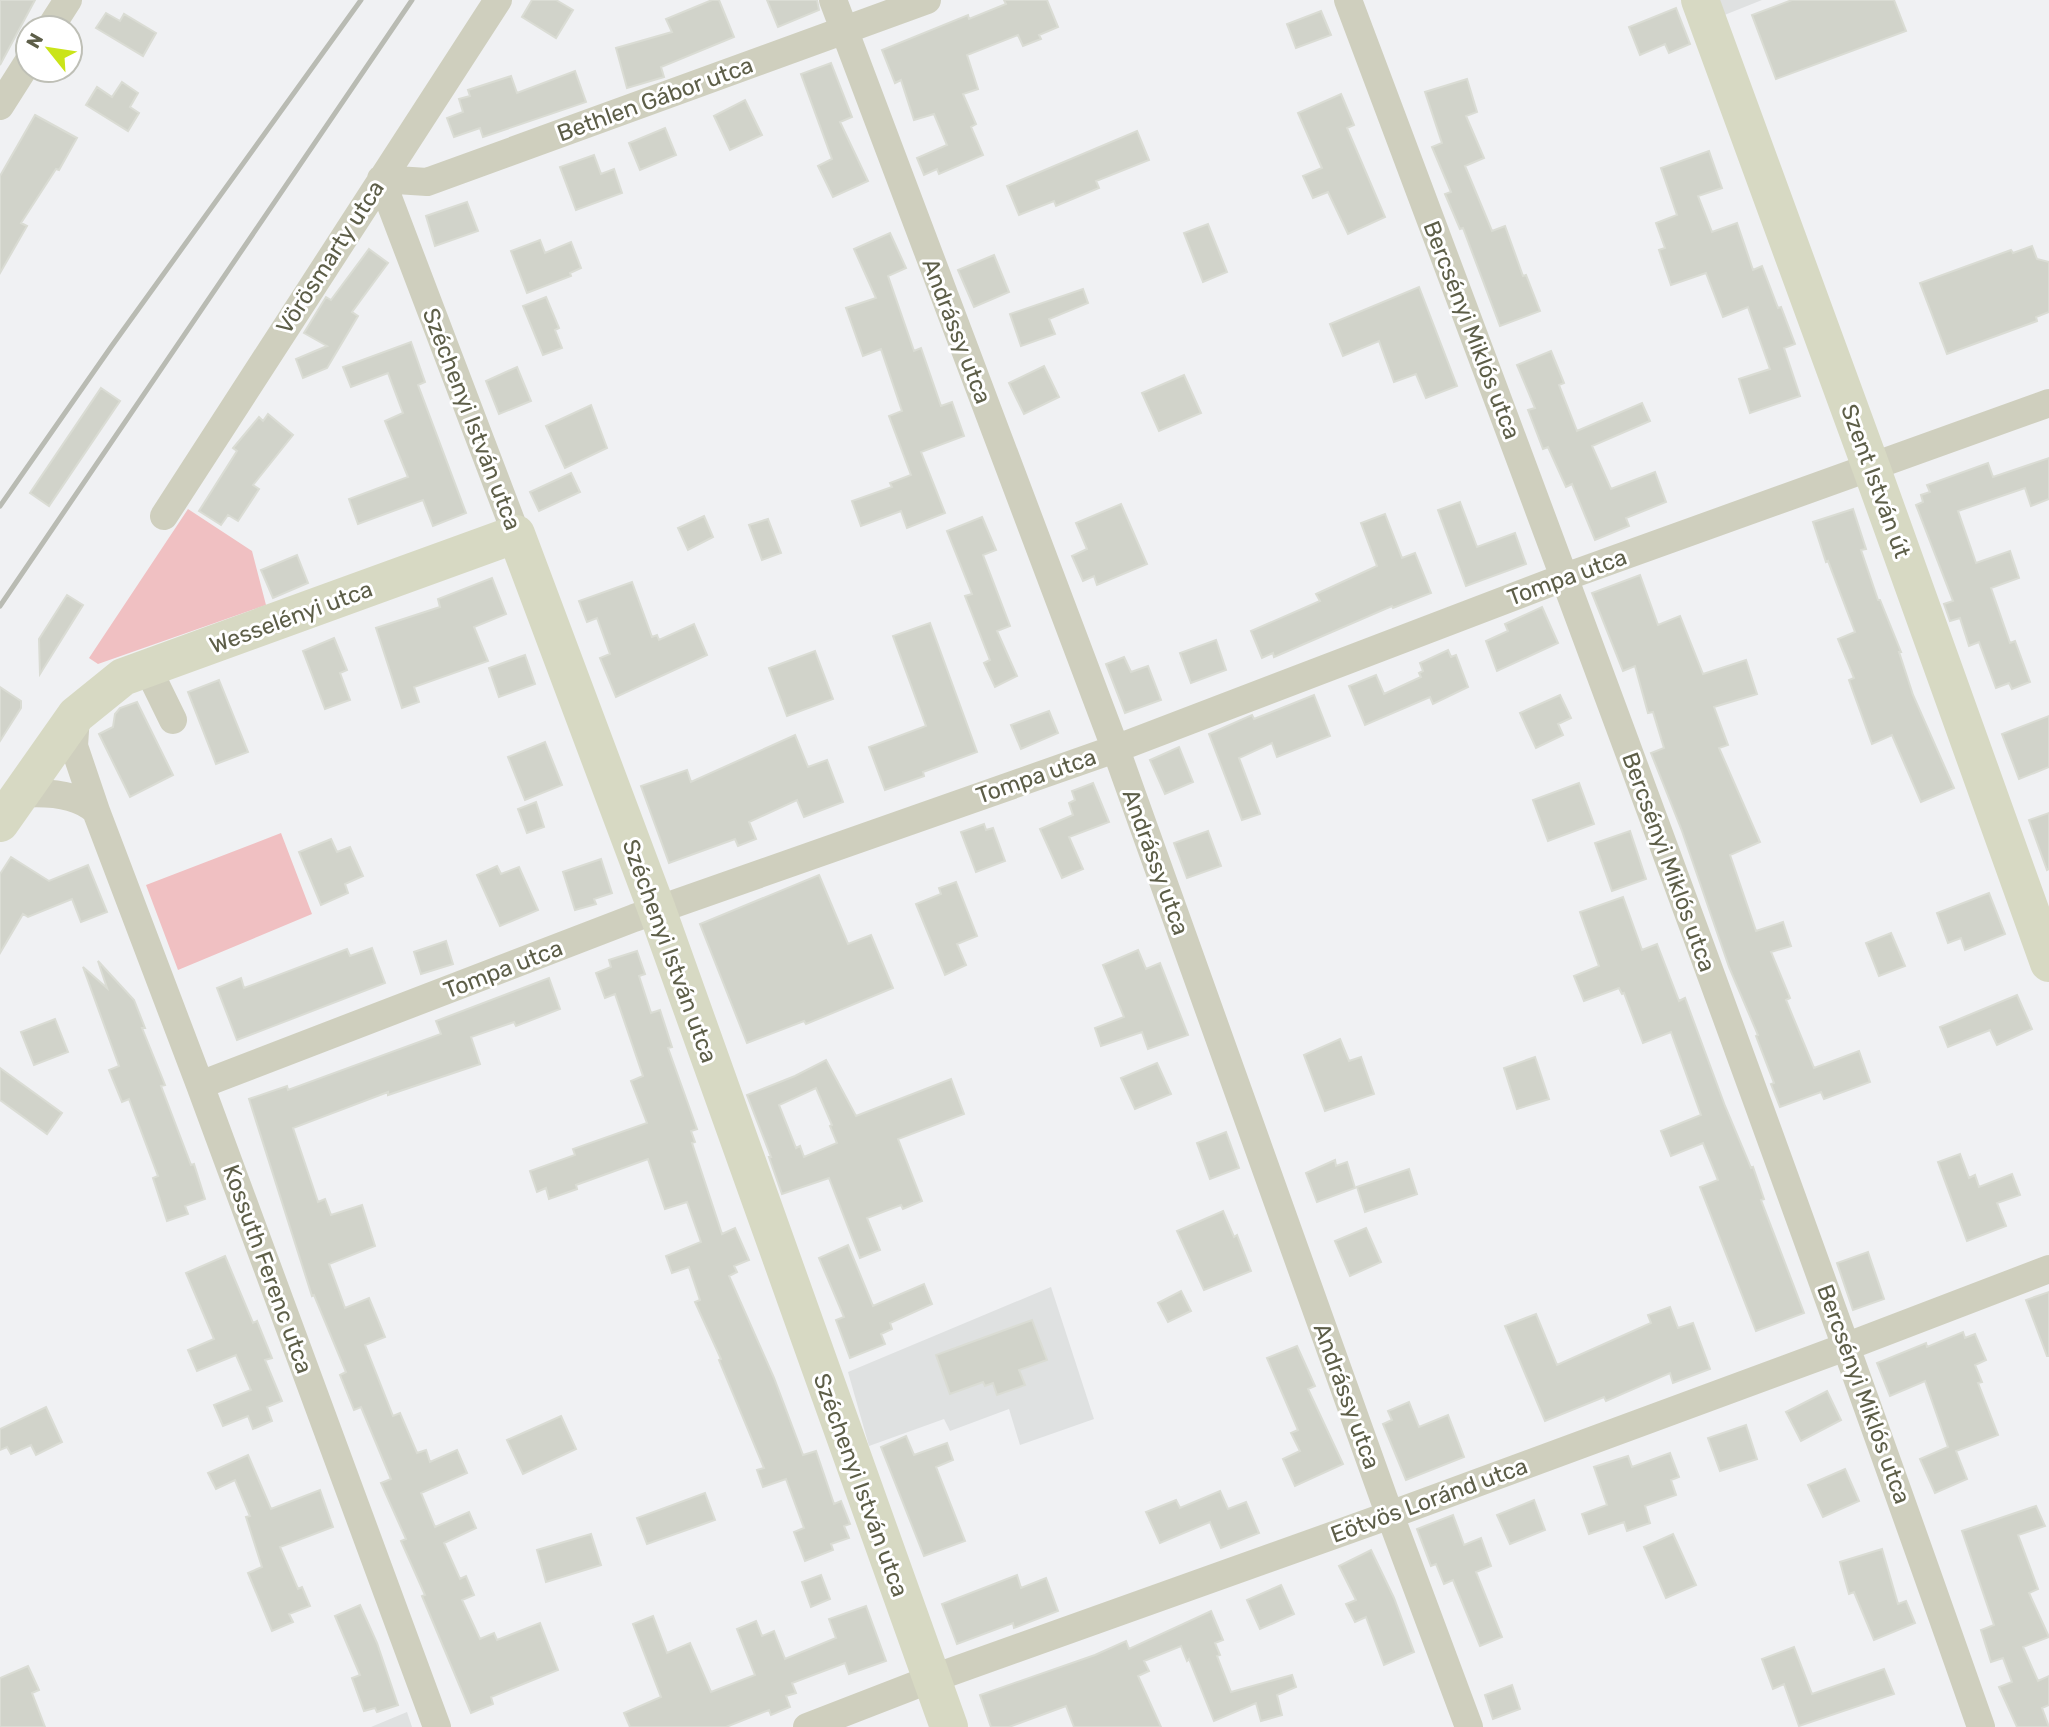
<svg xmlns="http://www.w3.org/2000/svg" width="2049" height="1727" font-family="Rubik,sans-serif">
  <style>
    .education { fill: #dfe1e1 }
    .green { fill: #f0c0c2 }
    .building { fill: #d1d3ca; stroke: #dadcd4; stroke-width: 2; fill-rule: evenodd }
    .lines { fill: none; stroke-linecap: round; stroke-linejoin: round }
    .street { stroke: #cfcfbe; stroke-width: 28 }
    .secondary { stroke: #d7d9c3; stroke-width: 38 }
    .rail { stroke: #b9bbb3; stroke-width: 5 }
    .labels { text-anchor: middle; stroke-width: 6; stroke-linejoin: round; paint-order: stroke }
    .street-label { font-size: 23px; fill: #5d5e48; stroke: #fff }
  </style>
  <rect width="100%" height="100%" fill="#f0f1f3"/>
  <path class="education" d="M1716 0H1762L1722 16Z
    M1051 1287 1094 1419 1020 1445 1009 1409 950 1431 944 1419 869 1446 848 1372Z
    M407 1712 412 1727H371Z"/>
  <path class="green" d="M188 509 252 551 266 605 98 664 89 658Z
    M281 833 312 914 178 970 146 885Z"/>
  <path class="building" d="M0 0H35L0 65Z
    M532 0H556L573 10 556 38 522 17Z
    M712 0H719L734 37 661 67 664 77 627 88 616 48 672 32 666 19Z
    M767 0H817L819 10 778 27Z
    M1004 0H1047L1058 27 1039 35 1041 39 1023 46 1018 35 967 55 978 89 963 94 976 124 971 127 983 155 939 174 937 169 924 175 917 158 947 145 934 114 914 120 901 80 895 83 882 50 968 15 969 19 1006 4Z
    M1792 0H1894L1906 31 1776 79 1752 15Z
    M1676 8 1690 44 1669 53 1665 44 1640 55 1629 27Z
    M1321 11 1331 35 1296 48 1287 24Z
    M106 13 120 21 124 14 156 33 143 56 96 28Z
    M831 63 852 117 840 122 868 181 833 197 818 166 832 159 801 74Z
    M575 71 586 102 483 137 480 128 454 137 447 118 463 112 459 99 470 96 468 90 511 76 517 93Z
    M1467 79 1477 112 1466 116 1484 158 1465 166 1492 231 1505 226 1523 276 1526 275 1540 311 1500 326 1463 228 1460 229 1445 194 1451 192 1432 147 1442 143 1425 92Z
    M122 82 138 93 130 107 139 113 128 131 86 105 97 87 112 97Z
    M1341 94 1354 125 1347 128 1385 217 1348 234 1328 192 1313 198 1303 176 1322 168 1298 113Z
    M745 100 762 135 730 150 714 116Z
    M35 115 77 138 59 170 56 169 21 223 27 226 0 273V176Z
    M665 128 676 155 640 170 629 143Z
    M1137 131 1149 160 1096 181 1099 188 1056 206 1054 201 1019 215 1007 186Z
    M1709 151 1722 188 1698 196 1712 232 1737 223 1753 270 1762 266 1778 308 1781 307 1795 344 1784 348 1800 396 1750 413 1739 379 1770 369 1748 307 1723 317 1706 273 1671 285 1659 250 1665 248 1656 223 1677 215 1661 168Z
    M594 155 601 174 614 169 622 193 576 210 560 167Z
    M467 202 478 231 435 246 426 216Z
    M1208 224 1227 272 1203 282 1184 233Z
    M890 233 906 268 888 276 914 351 921 348 941 406 952 402 964 436 921 452 945 513 907 528 901 511 861 526 852 501 892 487 890 483 911 475 889 416 902 411 881 349 863 356 846 308 876 298 854 249Z
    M540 240 545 253 571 242 581 268 570 273 571 276 527 293 511 251Z
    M2032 246 2037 259 2049 262V312L2036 317 2037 321 1947 354 1920 283 2011 250 2013 253Z
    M369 249 388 263 352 312 358 316 327 368 303 378 296 359 327 346 304 333 326 297 331 300Z
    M994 255 1009 292 974 307 958 270Z
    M1419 287 1457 386 1426 398 1416 374 1394 382 1379 341 1343 356 1330 324Z
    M1083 289 1088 303 1049 319 1055 334 1021 346 1010 314Z
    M546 297 559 328 555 330 562 348 543 355 523 306Z
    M411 342 425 382 418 385 466 513 433 526 423 500 358 524 349 499 408 477 385 421 403 413 388 373 351 387 343 367Z
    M1551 351 1564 383 1559 385 1577 431 1642 403 1650 421 1592 446 1611 489 1655 472 1666 502 1626 518 1629 526 1595 540 1572 484 1566 487 1548 447 1543 449 1528 410 1535 408 1517 365Z
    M1044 366 1059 397 1024 414 1009 383Z
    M517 367 531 401 499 414 486 381Z
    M1184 375 1201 413 1159 431 1142 393Z
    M101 388 120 401 49 506 30 493Z
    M591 405 607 448 565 468 546 426Z
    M268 414 293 435 253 485 259 489 238 521 228 515 221 525 199 511 237 451 233 448 259 417 263 421Z
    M2049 458V499L2031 506 2025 488 1958 511 1976 563 2010 551 2019 578 1991 588 2010 643 2015 641 2030 682 2012 689 2009 683 1996 688 1979 642 1969 646 1960 618 1950 621 1944 604 1953 601 1916 505 1923 502 1921 495 1930 492 1927 485 1988 463 1993 477Z
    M571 473 580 492 539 511 530 492Z
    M1460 502 1477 547 1515 533 1526 564 1466 586 1438 510Z
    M1121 504 1147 564 1097 585 1094 576 1083 581 1072 556 1087 549 1076 523Z
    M1853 509 1866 549 1861 550 1878 600H1880L1901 652H1899L1913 695 1954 788 1921 802 1892 735 1872 744 1849 680 1854 678 1838 639 1855 632 1828 561 1826 562 1813 522Z
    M1385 514 1402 558 1415 553 1431 593 1393 608 1392 606 1274 657 1273 653 1262 658 1251 631 1320 601 1316 594 1377 566 1361 523Z
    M704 516 713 537 688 550 678 528Z
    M982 517 996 550 983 555 1010 626 997 631 1017 676 995 687 984 663 990 660 965 596 972 594 947 531Z
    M768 519 781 553 762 560 749 525Z
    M297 555 308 583 273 598 261 570Z
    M1640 575 1658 625 1680 616 1703 674 1746 660 1757 694 1714 707 1728 745 1719 748 1760 842 1730 855 1756 931 1783 922 1791 946 1771 952 1790 998 1786 1000 1814 1068 1859 1051 1870 1082 1824 1099 1821 1092 1780 1107 1771 1084 1774 1083 1756 1036 1758 1035 1729 967 1682 831 1651 753 1664 748 1653 712 1648 713 1635 666 1623 671 1592 593Z
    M492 578 506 614 474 627 488 661 414 687 419 702 402 708 376 628 440 607 438 599Z
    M632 582 652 637 657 635 659 640 694 624 707 655 616 697 600 658 610 654 597 618 587 622 579 601Z
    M67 595 83 605 40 674 39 639Z
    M1542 607 1558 643 1497 671 1486 641 1508 631 1505 624Z
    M930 623 977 752 923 772 924 776 885 790 869 747 926 726 893 636Z
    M334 638 347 670 340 673 350 700 325 709 303 651Z
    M1216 640 1226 670 1191 683 1180 653Z
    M1448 650 1451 657 1456 655 1468 687 1433 704 1430 697 1365 725 1349 686 1376 675 1384 694 1421 677 1419 673 1423 671 1420 663Z
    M815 651 833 699 787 716 769 668Z
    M525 655 535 684 499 697 489 668Z
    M1124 657 1131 672 1148 666 1161 700 1125 713 1106 664Z
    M219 680 248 752 216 764 188 692Z
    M0 687 21 701V708L0 741Z
    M1314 695 1330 736 1277 757 1272 743 1239 758 1260 814 1242 820 1209 734 1252 715 1254 719Z
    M1560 695 1571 718 1558 724 1563 735 1536 748 1520 713Z
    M137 702 173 775 130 797 99 734 113 727 115 714 120 708Z
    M1049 711 1058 733 1021 749 1011 725Z
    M2049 716V767L2019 779 2002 734Z
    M795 735 808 767 827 760 843 802 804 817 797 800 749 822 756 839 738 846 735 839 669 863 641 786 687 770 691 782Z
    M545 742 562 785 525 800 508 757Z
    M1179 747 1193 782 1165 794 1150 760Z
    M1093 783 1109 822 1069 837 1083 869 1062 878 1040 829 1073 815 1069 803 1075 800 1072 791Z
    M1579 783 1594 824 1548 841 1533 800Z
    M536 802 544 827 527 833 518 809Z
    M2049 813V869L2047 870 2029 820Z
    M984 824 986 830 993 828 1005 861 976 872 961 832Z
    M1208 831 1221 866 1187 878 1174 843Z
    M1630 831 1646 879 1612 891 1595 843Z
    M331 839 337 852 350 847 363 876 345 884 348 893 321 905 299 852Z
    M11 857 49 881 88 865 107 912 81 922 72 899 28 917 23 914 0 953V874Z
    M601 859 612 893 594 899 596 904 575 910 563 872Z
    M497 866 501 874 519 867 538 910 500 926 477 875Z
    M819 875 848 944 871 935 893 988 806 1024 804 1021 747 1043 700 924Z
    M956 882 977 936 957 944 966 965 945 975 916 904 941 894 939 888Z
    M1989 893 2005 934 1965 950 1961 938 1948 943 1937 913Z
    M1623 897 1642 950 1657 944 1679 1001 1685 998 1725 1106 1751 1168 1753 1167 1764 1199 1761 1200 1804 1313 1756 1331 1700 1187 1718 1180 1703 1143 1671 1156 1661 1131 1701 1115 1671 1032 1643 1043 1624 993 1622 994 1619 988 1584 1001 1574 976 1599 966 1580 912Z
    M1891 933 1905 966 1879 976 1866 943Z
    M446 941 453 964 421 974 414 952Z
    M372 948 385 983 237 1040 217 988 241 978 244 988 347 949 350 956Z
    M1138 950 1146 969 1160 963 1188 1035 1148 1049 1142 1032 1101 1046 1095 1028 1124 1017 1103 965Z
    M637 951 645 974 639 976 651 1013 660 1010 672 1047 668 1048 697 1129 691 1131 695 1142 692 1143 722 1234 735 1228 749 1260 734 1266 737 1272 729 1276 774 1378 803 1455 816 1451 834 1504 841 1501 850 1524 844 1526 849 1538 831 1544 833 1550 805 1561 794 1532 804 1528 786 1479 763 1487 757 1470 764 1468 719 1360 721 1359 695 1302 700 1300 689 1267 672 1273 666 1256 701 1242 687 1202 665 1209 648 1159 576 1185 577 1189 549 1199 546 1188 537 1192 530 1171 575 1155 573 1149 647 1123 631 1081 643 1076 628 1032 615 994 605 998 596 973 611 967 609 960Z
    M98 961 134 1000 145 1028H142L165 1085 161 1086 191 1165 194 1164 205 1199 185 1206 188 1214 167 1221 153 1178 158 1176 129 1099 122 1102 109 1070 119 1066 83 967 107 988Z
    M549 978 560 1009 516 1026 514 1022 471 1037 480 1064 388 1095V1092L293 1128 318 1202 325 1199 331 1215 362 1205 375 1246 329 1264 345 1308 369 1298 385 1337 365 1345 393 1416 400 1413 417 1453 426 1450 430 1462 457 1450 467 1473 421 1493 435 1527 469 1512 476 1528 444 1543 460 1579 466 1576 474 1595 462 1600 480 1639 494 1633 497 1640 540 1623 558 1670 491 1697 493 1704 471 1713 422 1596 425 1595 401 1541 406 1539 381 1483 391 1479 361 1407 354 1410 340 1375 346 1372 314 1295 312 1296 249 1099 287 1086 288 1090 441 1034 436 1021Z
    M2017 995 2032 1029 1997 1045 1990 1030 1948 1047 1940 1027Z
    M55 1019 68 1052 34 1065 21 1032Z
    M1340 1039 1349 1061 1361 1057 1374 1094 1325 1111 1304 1055Z
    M1535 1057 1549 1099 1517 1109 1504 1068Z
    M826 1060 856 1116 951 1079 964 1114 898 1139 922 1201 903 1209 901 1205 867 1218 880 1250 860 1258 829 1178 782 1194 769 1157H771L747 1095 795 1076ZM816 1088 832 1125 830 1126 837 1143 804 1157 800 1146 796 1148 779 1105Z
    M1157 1063 1171 1094 1135 1109 1121 1078Z
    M0 1068 62 1113 47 1134 0 1100Z
    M1226 1132 1239 1168 1210 1179 1197 1143Z
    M1960 1154 1969 1178 1975 1175 1979 1187 2012 1174 2020 1195 1997 1203 2006 1226 1967 1241 1938 1162Z
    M1335 1160 1336 1166 1347 1162 1355 1188 1317 1202 1306 1173Z
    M1409 1169 1417 1194 1365 1212 1357 1187Z
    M1223 1211 1234 1237 1237 1235 1251 1271 1204 1290 1177 1231Z
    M1366 1228 1381 1262 1350 1276 1335 1241Z
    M848 1245 873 1306 924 1284 932 1304 890 1323 892 1329 881 1334 885 1344 850 1358 836 1320 844 1317 819 1258Z
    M1868 1252 1884 1299 1853 1310 1837 1263Z
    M225 1256 253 1323 257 1321 272 1358 265 1360 282 1401 267 1407 272 1421 253 1429 248 1416 223 1426 214 1405 251 1390 236 1355 197 1371 188 1350 214 1339 186 1273Z
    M1181 1291 1191 1311 1168 1322 1158 1303Z
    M2049 1292V1356H2047L2026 1300Z
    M1670 1307 1678 1328 1693 1323 1710 1369 1673 1383 1670 1373 1606 1401 1604 1397 1545 1421 1505 1326 1536 1314 1557 1365 1651 1323 1648 1315Z
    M1032 1320 1047 1360 1019 1370 1025 1385 997 1395 993 1383 985 1386 983 1382 950 1394 936 1355Z
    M1963 1332 1965 1338 1975 1334 1986 1360 1975 1365 1982 1382 1978 1383 1998 1435 1956 1451 1967 1479 1935 1493 1920 1459 1948 1447 1925 1381 1890 1396 1877 1363 1926 1343 1927 1347Z
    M1297 1346 1315 1386 1308 1389 1343 1464 1295 1486 1283 1459 1300 1451 1291 1433 1298 1430 1267 1358Z
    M1827 1391 1841 1420 1801 1441 1786 1412Z
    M1409 1402 1419 1427 1448 1415 1464 1457 1406 1480 1383 1424 1392 1420 1388 1411Z
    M46 1407 62 1442 36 1455 31 1445 11 1454 7 1447 0 1450V1429Z
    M561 1416 576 1449 523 1474 507 1440Z
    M1746 1425 1757 1459 1720 1471 1708 1438Z
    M906 1436 914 1455 947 1443 953 1460 936 1467 965 1541 924 1556 881 1447Z
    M1670 1453 1679 1477 1671 1480 1676 1495 1645 1506 1650 1523 1627 1531 1624 1522 1589 1534 1582 1514 1607 1505 1594 1467 1628 1456 1632 1467Z
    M248 1455 271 1509 320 1490 333 1527 280 1547 298 1589 302 1587 310 1606 289 1614 293 1622 272 1631 248 1573 262 1567 246 1517 250 1516 235 1480 216 1489 208 1473Z
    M1845 1469 1859 1501 1823 1517 1808 1485Z
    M1220 1491 1228 1509 1246 1502 1259 1533 1221 1548 1210 1522 1160 1543 1146 1512 1176 1500 1180 1508Z
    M705 1493 715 1520 647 1544 637 1518Z
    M1534 1500 1545 1530 1510 1544 1497 1515Z
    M2036 1506 2045 1526 2018 1535 2038 1589 2029 1593 2049 1637 2023 1647 2038 1681 2049 1676V1705L2042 1708 2049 1727H2017L1999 1687 2012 1682 2003 1658 1991 1662 1981 1630 1994 1625 1962 1531Z
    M1453 1515 1464 1545 1481 1538 1491 1566 1476 1572 1502 1637 1480 1646 1453 1580 1444 1584 1436 1564 1431 1566 1417 1529Z
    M591 1534 601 1565 546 1582 537 1550Z
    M1673 1534 1696 1585 1666 1598 1644 1547Z
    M1882 1549 1898 1604 1906 1601 1915 1623 1874 1640 1854 1592 1849 1594 1840 1562Z
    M1371 1550 1394 1598 1414 1652 1384 1665 1366 1617 1355 1622 1346 1604 1356 1600 1339 1566Z
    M821 1575 830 1599 811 1607 802 1582Z
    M1017 1575 1021 1588 1046 1578 1058 1611 1014 1628 1013 1623 957 1644 942 1604Z
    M1281 1585 1294 1614 1260 1629 1247 1600Z
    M360 1605 377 1643 398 1705 377 1712 375 1708 364 1711 352 1678 360 1675 335 1616Z
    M866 1606 886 1661 849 1674 845 1663 792 1683 796 1693 786 1696 790 1707 771 1715 769 1710 726 1727H630L624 1713 661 1697 633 1624 653 1616 667 1653 690 1643 711 1692 755 1675 737 1629 756 1621 762 1636 774 1631 785 1659 836 1638 829 1619Z
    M1211 1611 1223 1640 1215 1643 1220 1655 1217 1656 1231 1692 1292 1675 1296 1687 1277 1695 1282 1715 1261 1721 1256 1703 1214 1721 1189 1659 1187 1661 1181 1646 1144 1661 1149 1671 1138 1676 1161 1727H1074L1066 1706 1009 1727H991L980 1695 1095 1655 1126 1641 1129 1649Z
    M1794 1647 1812 1694 1884 1669 1894 1694 1799 1726 1784 1684 1773 1689 1762 1659Z
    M28 1666 39 1690 32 1693 45 1727H0V1678Z
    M1512 1685 1520 1709 1493 1719 1485 1695Z"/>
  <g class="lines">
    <path class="street" d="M833 0 1119 758 1384 1499 1469 1727
      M1348 0C1564 574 1778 1148 1981 1727
      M50 28 68 0
      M0 106 28 62
      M381 179 427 182 927 0
      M381 179 516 534
      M164 516 498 0
      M147 667 173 720
      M76 715 74 746 96 811 200 1085 437 1727
      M19 794C45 792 77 793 96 811
      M200 1085 634 918 1115 749 1565 577 2049 403
      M807 1727 931 1679 1390 1515 1848 1346 2049 1269"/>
    <path class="secondary" d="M1700 0 1871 467 2049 963
      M0 823 76 715 123 677 516 534 657 910 949 1727"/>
    <path class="rail" d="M0 506 111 347 361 0
      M0 606 412 0"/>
  </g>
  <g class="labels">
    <g class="street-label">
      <text transform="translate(655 99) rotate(-20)" y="8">Bethlen Gábor utca</text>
      <text transform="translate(330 257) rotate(-57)" y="8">Vörösmarty utca</text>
      <text transform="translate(1472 330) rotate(69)" y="8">Bercsényi Miklós utca</text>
      <text transform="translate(957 331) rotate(69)" y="8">Andrássy utca</text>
      <text transform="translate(472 419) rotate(69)" y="8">Széchenyi István utca</text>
      <text transform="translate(1876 481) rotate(70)" y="8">Szent István út</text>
      <text transform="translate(1567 577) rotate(-20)" y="8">Tompa utca</text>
      <text transform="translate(291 617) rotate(-20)" y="8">Wesselényi utca</text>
      <text transform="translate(1036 776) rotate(-19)" y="8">Tompa utca</text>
      <text transform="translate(1156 862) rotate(70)" y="8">Andrássy utca</text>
      <text transform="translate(1669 862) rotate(70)" y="8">Bercsényi Miklós utca</text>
      <text transform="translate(670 951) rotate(70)" y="8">Széchenyi István utca</text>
      <text transform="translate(503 969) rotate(-21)" y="8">Tompa utca</text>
      <text transform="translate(268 1269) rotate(70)" y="8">Kossuth Ferenc utca</text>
      <text transform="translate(1864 1394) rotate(70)" y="8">Bercsényi Miklós utca</text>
      <text transform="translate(1347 1396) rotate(70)" y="8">Andrássy utca</text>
      <text transform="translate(861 1485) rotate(70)" y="8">Széchenyi István utca</text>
      <text transform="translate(1429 1500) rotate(-20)" y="8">Eötvös Loránd utca</text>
    </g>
  </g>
  <g transform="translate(49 49) rotate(300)"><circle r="33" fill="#ffffff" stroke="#bebfb6" stroke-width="2"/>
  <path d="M0-5L12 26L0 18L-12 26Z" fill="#cae419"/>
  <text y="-10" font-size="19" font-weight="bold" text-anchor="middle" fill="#5d5e48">N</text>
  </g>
</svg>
